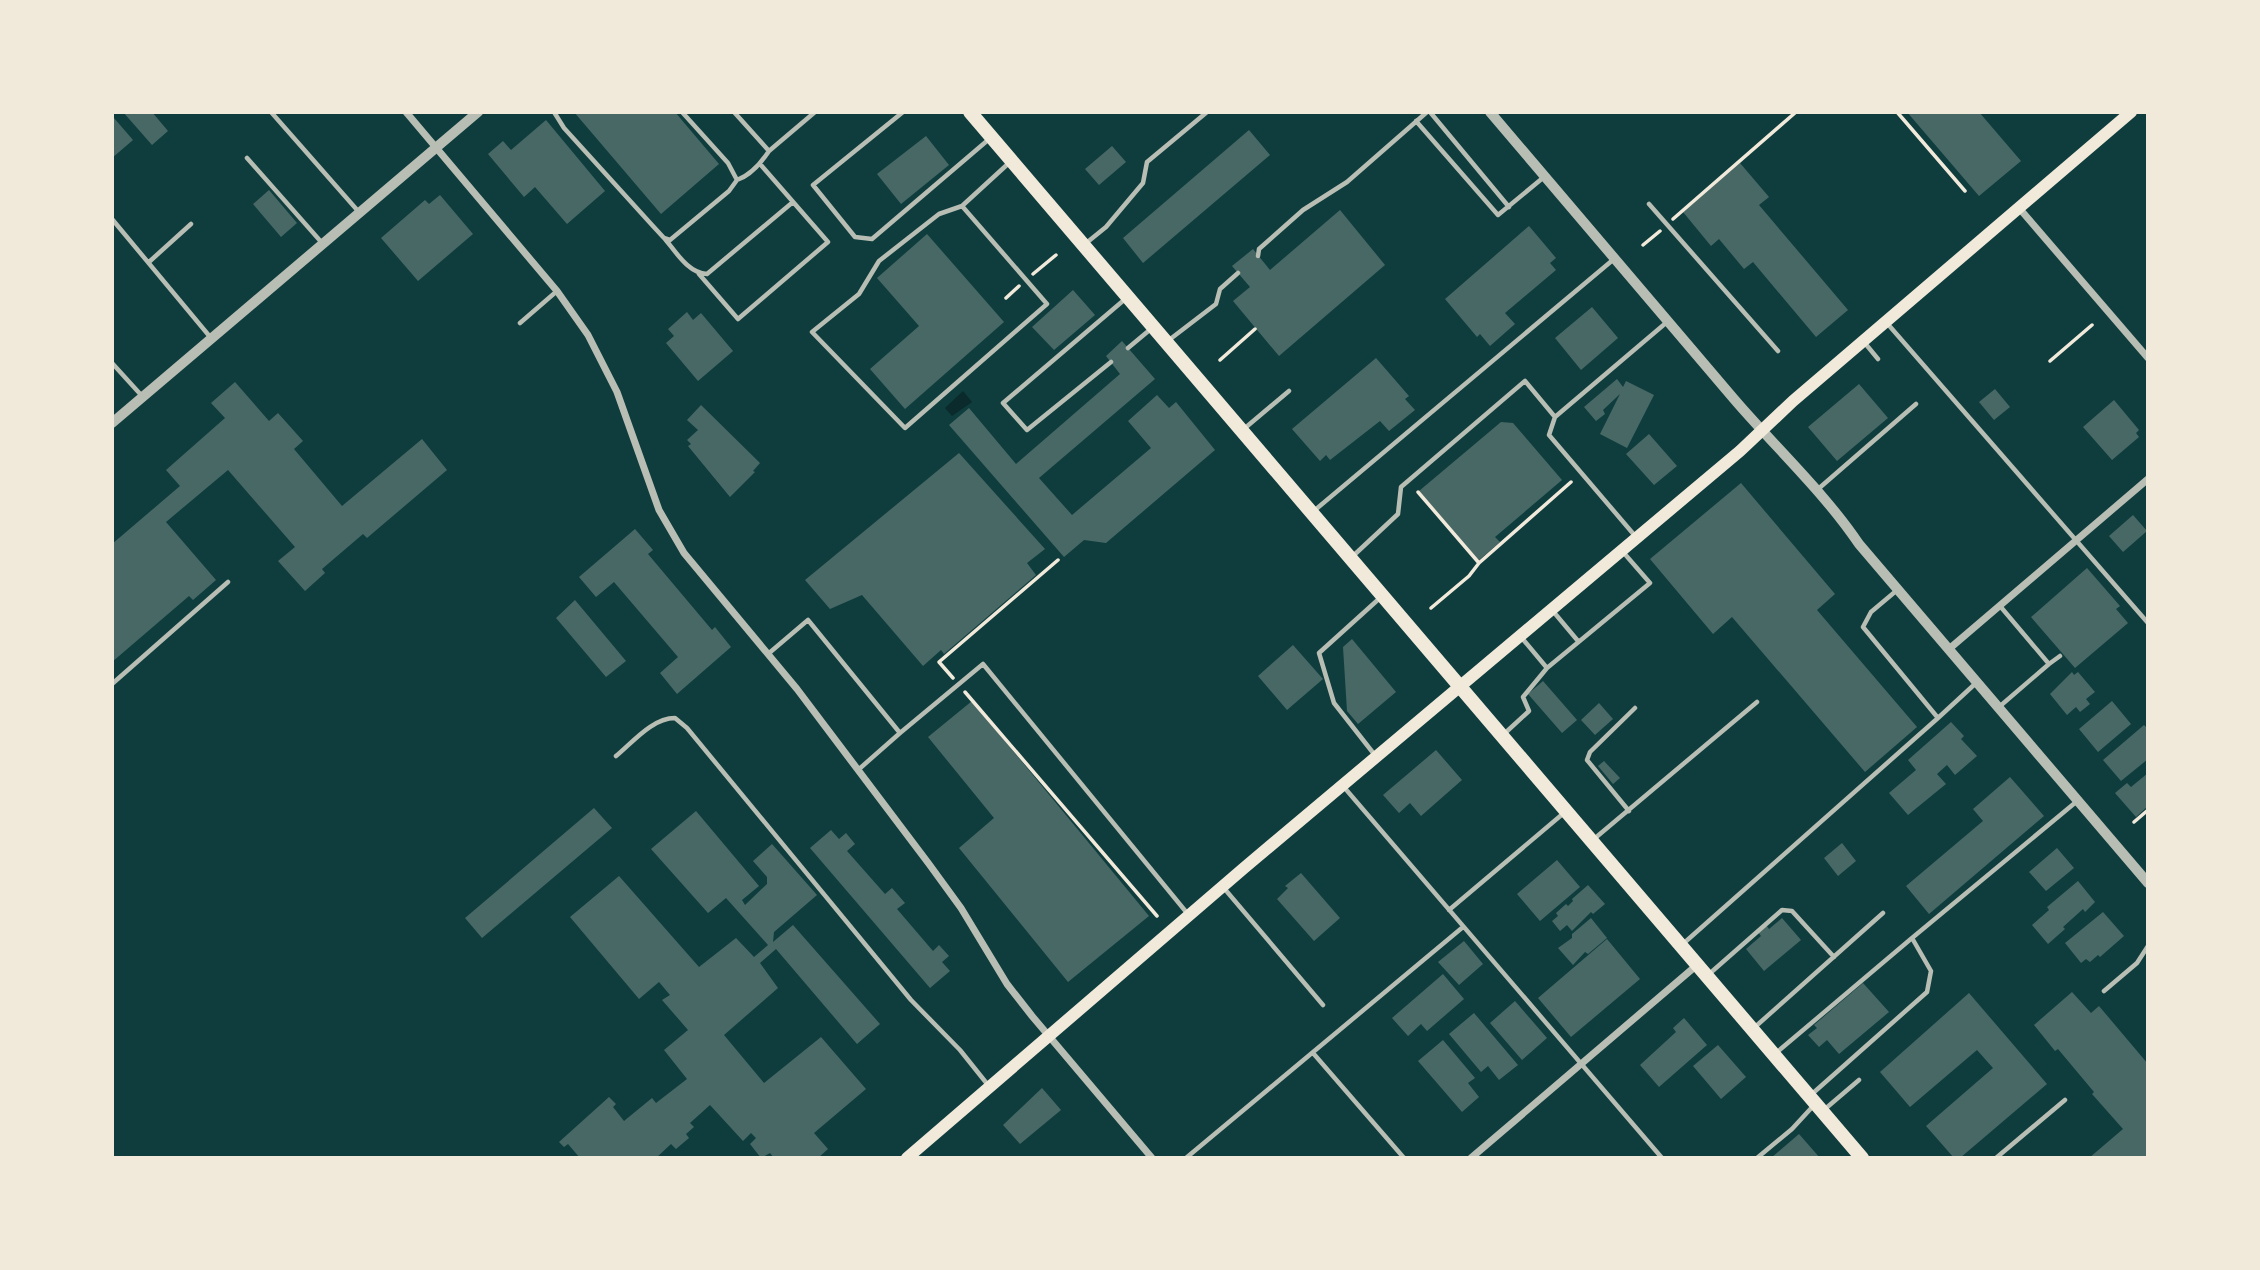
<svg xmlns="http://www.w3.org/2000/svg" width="2260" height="1270" font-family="Karla,sans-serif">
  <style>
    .water { fill: #0a2a2b }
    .building { fill: #486865 }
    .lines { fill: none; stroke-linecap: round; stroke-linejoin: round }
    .path { stroke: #f1e9da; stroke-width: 3.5 }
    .service { stroke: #b8beb3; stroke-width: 4.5 }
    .minor { stroke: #b8beb3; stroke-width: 7 }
    .tertiary { stroke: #b8beb3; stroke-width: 10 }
    .secondary { stroke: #f1e9da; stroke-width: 12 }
    .primary { stroke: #f1e9da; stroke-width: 14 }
  </style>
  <rect width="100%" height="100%" fill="#0f3d3e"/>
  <path class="water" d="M963 391 972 402 952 416 945 408Z"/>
  <path class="building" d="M123 112H152L168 131 152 145Z
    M574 112H675L719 164 661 214Z
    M1907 112H1979L2021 161 1979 196Z
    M114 118 133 140 112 158V119Z
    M546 120 605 191 567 224 535 187 524 197 488 154 503 141 511 150Z
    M1249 130 1270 155 1143 263 1123 238Z
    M926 136 949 165 901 204 877 174Z
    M1112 146 1126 162 1099 185 1085 169Z
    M1740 163 1769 197 1759 205 1848 310 1816 337 1753 262 1744 269 1719 239 1711 246 1683 212Z
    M269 190 297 223 281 237 253 204Z
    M440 195 473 234 418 281 381 238 425 200 429 204Z
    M1340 210 1385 265 1279 356 1233 301 1250 287 1232 266 1253 249 1270 270Z
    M1529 226 1556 258 1550 263 1556 270 1505 313 1515 324 1490 346 1480 334 1477 337 1445 299Z
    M927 234 1004 322 905 409 870 369 919 326 877 278Z
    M1073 290 1095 315 1054 350 1032 327Z
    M1592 307 1618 338 1581 370 1555 338Z
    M687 312 693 320 701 313 733 351 698 381 666 343 674 336 668 329Z
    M1122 341 1155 379 1039 478 1072 515 1151 448 1128 421 1157 395 1169 408 1176 402 1215 450 1106 543 1084 540 1064 557 949 425 969 408 1016 464 1120 374 1106 356Z
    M1376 358 1409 396 1405 399 1415 410 1389 431 1380 421 1330 460 1326 455 1320 461 1292 429Z
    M1617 379 1623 387 1626 381 1654 395 1627 448 1600 434 1620 394 1603 410 1605 414 1596 421 1584 407Z
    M235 382 269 421 278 413 303 441 294 449 342 506 422 439 447 470 367 538 363 534 322 569 325 573 305 591 278 561 295 547 228 470 166 522 216 580 193 600 189 596 112 662V544L180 486 166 470 225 418 211 403Z
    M1859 384 1888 418 1837 461 1808 427Z
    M1995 389 2010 407 1994 420 1979 402Z
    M2114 400 2139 430 2136 433 2139 437 2112 460 2083 427Z
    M701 405 760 463 753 471 755 472 730 497 688 446 691 444 687 440 698 430 687 420Z
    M1501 422 1513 423 1562 480 1495 537 1500 542 1478 561 1419 491Z
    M1649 434 1677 466 1654 485 1626 454Z
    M959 453 1045 549 1027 563 1036 575 944 654 941 650 923 666 862 595 830 609 805 580Z
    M1741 483 1835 594 1817 610 1917 727 1865 772 1732 617 1713 634 1650 559Z
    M2133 515 2147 531 2123 552 2109 536Z
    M635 529 653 550 648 554 712 630 715 627 731 647 677 694 660 673 678 657 614 582 596 597 579 577Z
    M2087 568 2120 606 2116 609 2128 623 2075 668 2031 617Z
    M575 600 626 661 606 677 556 618Z
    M1352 639 1396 692 1358 724 1347 711 1343 647Z
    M1293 645 1323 679 1287 710 1258 676Z
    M2072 672 2074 675 2078 672 2095 692 2086 699 2090 704 2080 712 2076 707 2067 715 2050 694Z
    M1543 681 1577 720 1562 733 1528 694Z
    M972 701 1149 916 1068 982 959 848 994 818 928 737Z
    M2112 701 2131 724 2098 752 2079 729Z
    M1599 703 1613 719 1595 735 1581 720Z
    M1951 722 1964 736 1961 739 1977 756 1955 775 1947 765 1937 774 1946 784 1908 815 1889 793 1916 770 1908 760Z
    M2144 725 2148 729V759L2121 781 2103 760Z
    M1436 750 1462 780 1421 816 1410 803 1399 813 1383 795Z
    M1604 761 1620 778 1613 784 1598 766Z
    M2148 773V806L2136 817 2115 793 2127 783 2131 787Z
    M2010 777 2044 816 1929 914 1906 886 1983 821 1973 809Z
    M594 808 612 828 482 938 465 918Z
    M696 811 759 886 742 900 745 905 767 884V877L753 861 772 844 817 895 774 932 773 942 793 925 880 1024 857 1044 776 949 760 963 778 988 724 1035 764 1083 821 1037 866 1089 814 1133 828 1149 818 1158H774L770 1153 761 1158 750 1144 756 1138 751 1133 743 1141 710 1105 690 1123 694 1127 686 1134 689 1138 676 1149 671 1144 656 1158H580L568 1144 564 1147 559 1142 609 1097 616 1104 613 1107 624 1121 652 1098 656 1103 687 1079 664 1050 688 1030 662 1000 670 995 659 982 639 999 570 917 619 876 699 967 736 938 754 957 768 945 726 898 708 913 651 849Z
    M831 830 839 839 846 833 855 844 847 851 885 894 892 888 905 903 897 909 933 951 939 945 949 956 942 962 950 971 930 988 810 848Z
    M1842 843 1856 861 1838 876 1824 858Z
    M2057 848 2074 868 2046 891 2029 872Z
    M1557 860 1580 887 1540 921 1517 894Z
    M1301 873 1340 918 1314 941 1277 899 1288 888 1285 886Z
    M2078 881 2095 902 2085 912 2083 909 2063 927 2065 929 2048 944 2032 925 2049 910 2047 907Z
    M1588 885 1605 904 1593 914 1591 912 1572 931 1567 925 1560 931 1552 921 1558 916 1556 913 1566 904 1568 906 1573 901 1572 899Z
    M2103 912 2124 936 2100 957 2098 955 2090 962 2086 959 2081 963 2065 943Z
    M1591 918 1607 938 1588 954 1585 952 1573 965 1558 948 1572 938V934Z
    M1782 918 1801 940 1764 971 1746 949 1761 936 1758 932 1766 925 1769 929Z
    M1607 939 1640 979 1571 1037 1538 998Z
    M1464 941 1483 964 1459 985 1438 962Z
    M1443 974 1464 999 1427 1031 1421 1024 1408 1036 1392 1018Z
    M1863 983 1889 1012 1839 1054 1827 1040 1819 1047 1808 1035 1817 1028 1814 1025Z
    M2072 992 2091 1013 2099 1006 2148 1064V1158H2089L2123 1129 2092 1094 2094 1092 2058 1049 2055 1051 2034 1025Z
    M1969 993 2047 1084 1960 1158H1954L1926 1126 1993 1068 1977 1050 1910 1107 1880 1072Z
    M1515 1001 1547 1038 1522 1060 1490 1023Z
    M1474 1013 1518 1065 1499 1080 1488 1066 1481 1072 1449 1034Z
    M1684 1018 1707 1045 1659 1087 1640 1065 1676 1032 1673 1028Z
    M1443 1040 1475 1078 1468 1083 1479 1097 1462 1112 1418 1061Z
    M1718 1045 1746 1077 1721 1099 1693 1066Z
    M1042 1088 1061 1110 1020 1144 1003 1125Z
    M1799 1134 1820 1158H1771Z"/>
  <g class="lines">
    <path class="path" d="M1897 112 1965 191
      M1673 219 1796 112
      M1643 245 1660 231
      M1033 274 1056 255
      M1006 298 1019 286
      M1220 360 1255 329
      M2050 361 2092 325
      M1418 492 1479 563 1571 482
      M1431 608 1469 576 1479 563
      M953 678 939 662 1058 560
      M965 692 1157 916
      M2134 822 2148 810"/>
    <path class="service" d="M271 112 358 211
      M554 112 564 128 652 225 664 238 670 240 729 191 737 180 728 163 682 112
      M734 112 769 151 815 112
      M903 112 813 185 855 237 872 239 988 140
      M1430 112 1509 207
      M1416 121 1498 215 1544 177
      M247 158 323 244
      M737 180C751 175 761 163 769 151
      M1649 204 1778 351
      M962 206 1047 304 905 428 812 332 859 294 879 261 939 214 962 206 1010 162
      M112 219 211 338
      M665 239C676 252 688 273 707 274L793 202
      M1085 244 1106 227 1143 183 1147 162 1207 112
      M1258 256 1259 249 1303 210 1347 182 1427 112
      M149 262 191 224
      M699 274 738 319 828 242 760 164
      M1886 322 2148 623
      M520 323 557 291
      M1169 340 1216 304 1220 289 1238 273
      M1864 342 1878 359
      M1128 348 1152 328
      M1111 362 1027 430 1003 403 1124 300
      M112 363 142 396
      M1245 428 1289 391
      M1817 490 1916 404
      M1315 510 1614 259
      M1636 537 1549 435 1555 417 1667 322
      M1353 556 1398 514 1401 487 1525 381 1555 417
      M1896 591 1871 612 1863 627 1938 718 1976 683
      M1552 610 1578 641
      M1521 637 1547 668 1650 583 1623 552
      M768 654 808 620 900 733 858 770
      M2049 664 2060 656
      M112 684 228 582
      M1999 707 2049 664 2000 606
      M900 733 983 664 1187 913
      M1504 734 1529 711 1523 697 1547 668
      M1374 754 1334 703 1319 653 1381 597
      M616 756C632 743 652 718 675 718L687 728 911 1000 960 1050 988 1085
      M1343 786 1662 1158
      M1629 811 1587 760 1590 752 1635 708
      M1594 839 1757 702
      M1223 887 1323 1005
      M1449 910 1565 812
      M1684 943 1938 718
      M1708 975 1782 910 1792 911 1834 957
      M2104 991 2137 963 2148 946
      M1755 1027 1883 913
      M1313 1053 1404 1158
      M1776 1053 1912 938
      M1812 1094 1927 992 1931 971 1912 938 2076 802
      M1825 1109 1859 1080
      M1186 1158 1463 927
      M1757 1158 1792 1129 1815 1104
      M1996 1158 2065 1100"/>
    <path class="minor" d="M406 112 557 291 588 335 617 392 659 510 684 553 797 689 929 864 961 908 1007 984 1032 1016 1152 1158
      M2019 208 2148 358
      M1949 649 2148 479
      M1471 1158 1697 965"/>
    <path class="tertiary" d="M1490 112C1572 208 1653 304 1734 399 1776 448 1823 491 1859 544L2148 883
      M112 423 478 112"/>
    <path class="secondary" d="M907 1158 1244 868 1740 451 1793 401 2131 112"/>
    <path class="primary" d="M970 112 1862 1158"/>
  </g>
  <rect width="2260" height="1270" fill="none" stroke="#f1e9da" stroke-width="228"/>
</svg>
